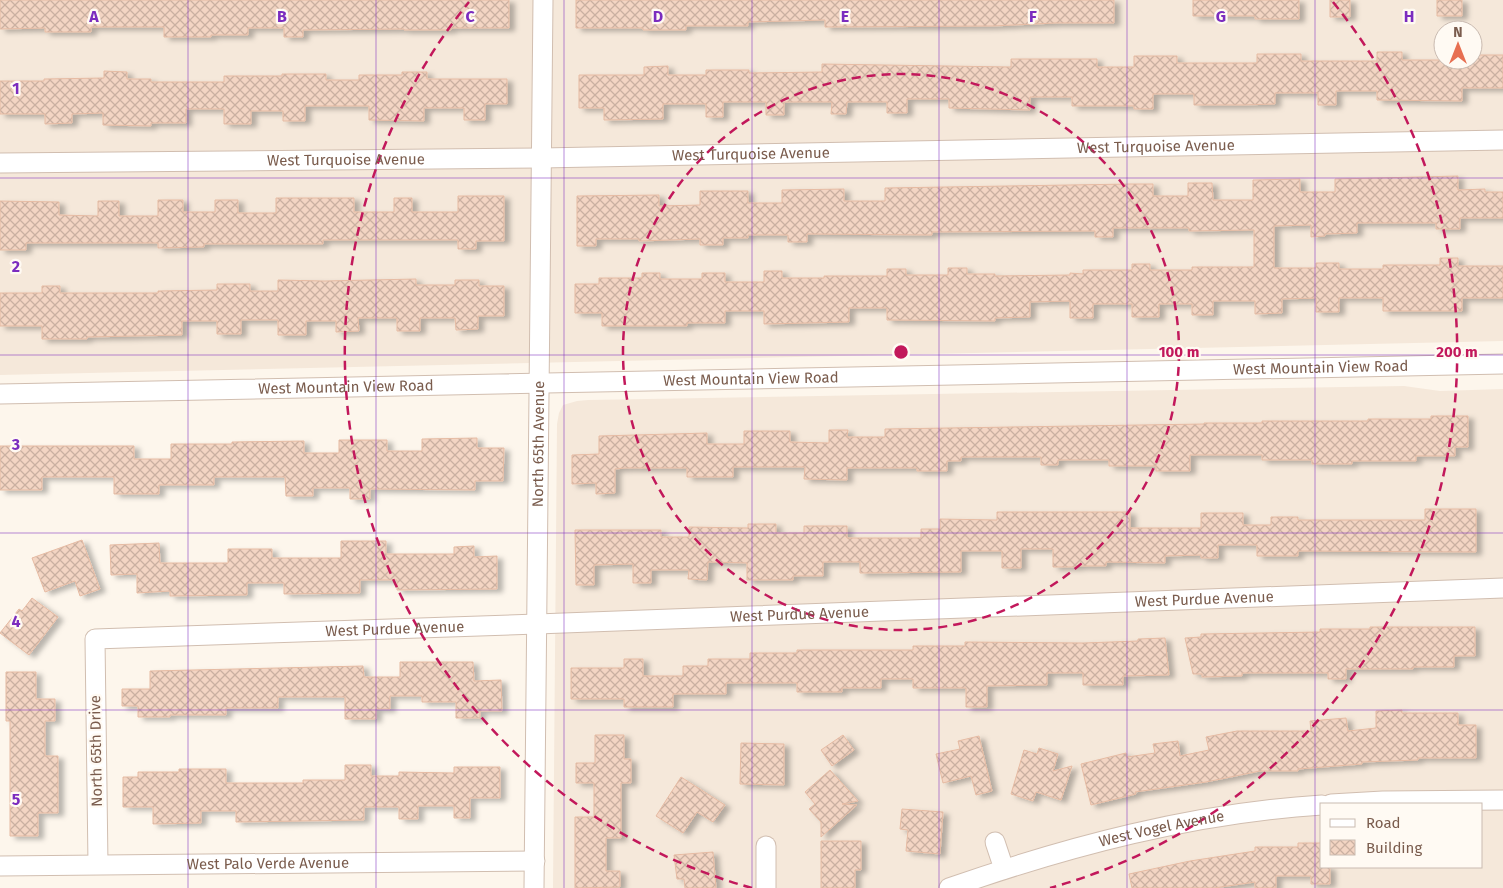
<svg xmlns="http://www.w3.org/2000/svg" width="1503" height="888" font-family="'Fira Sans',sans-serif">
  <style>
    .residential { fill: #f5e8da; fill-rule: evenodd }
    .building { fill: url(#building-cross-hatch); stroke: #e6bba3; filter: url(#shadow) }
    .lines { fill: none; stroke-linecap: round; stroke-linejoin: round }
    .minor-casing { stroke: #d1beb0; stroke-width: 21 }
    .minor { stroke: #fff; stroke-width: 19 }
    .grid { fill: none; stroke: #7b2cbf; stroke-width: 1; stroke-opacity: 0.55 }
    .ring { fill: none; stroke: #c2185b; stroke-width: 2.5; stroke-dasharray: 9 6 }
    .labels { text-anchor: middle; stroke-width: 4.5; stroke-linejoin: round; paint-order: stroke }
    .street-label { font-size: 15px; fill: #7a5c4d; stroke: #fffaf3 }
    .grid-label { font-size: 16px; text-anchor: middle; font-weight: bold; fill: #7b2cbf; stroke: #fffaf3; stroke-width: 4.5; stroke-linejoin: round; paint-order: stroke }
    .centre { fill: #c2185b; stroke: #fffaf3; stroke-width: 2.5 }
    .ring-label { font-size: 15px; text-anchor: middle; font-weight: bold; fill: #c2185b; stroke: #fffaf3; stroke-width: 4.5; stroke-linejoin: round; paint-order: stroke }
  </style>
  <defs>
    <pattern id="building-cross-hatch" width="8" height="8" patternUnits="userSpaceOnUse" patternTransform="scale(1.25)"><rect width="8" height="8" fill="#f3d5c3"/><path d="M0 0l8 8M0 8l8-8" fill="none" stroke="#cab0a1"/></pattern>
    <filter id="shadow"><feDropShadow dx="5.5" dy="3" stdDeviation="2.5" flood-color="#0004"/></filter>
  </defs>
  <rect width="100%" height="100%" fill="#fdf6ec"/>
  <path class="residential" d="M0 0H1503V341L0 375ZM1443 30H1473V60H1443Z
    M1404 386 1440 391 1503 389V888H553L557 424 559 413 563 405 577 401 588 400ZM1322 804H1482V867H1322Z"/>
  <path class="building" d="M0 0H509V28H451V30H404V29L303 30V37H284V28H248V35H211V37H164V27H91V32H45V28L0 29Z
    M576 0H1114V23H1055L993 26 825 27V20L748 22V26H686V30H643V28H576Z
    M1193 0H1299V19H1255V16H1193Z
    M1330 0H1350V17H1330Z
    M1437 0H1462V16H1437Z
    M1377 52H1402V60H1473V55H1503V88H1462V101L1377 100V91H1336V105H1318V93H1275V104L1242 105H1194V94H1153V109H1134V106H1072V97H1030V110L949 108V99H907V113H887V102H847L846 114H831L832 102H784V115H766V102H723V117H706V104H663V119L604 120V108H579V75H644V67L668 66V75H706V70H749V73L822 72V64L1011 67V59H1097V67H1134V56H1177V63H1257V54H1301V61H1377Z
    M104 71 127 72V79H151V82H224V76H282V74H326V80H359V75H402V72H427V79H507V104H485V120H464V108H424V121L369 120V106H305V121H283V111H251V124H224V109H186V123H151V126L103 125V113L72 114V123L45 124V114H0V81H44V79L104 78Z
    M1458 176V190L1485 189V192H1503V218H1460V229H1436V223H1357V233L1325 234V236L1311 237V225L1274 226V268H1316V263H1339V269H1383V265H1440V258H1458V266H1503V298H1462V311H1383V298H1339V312H1316V298L1282 299V313L1255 314V301H1213V315H1192V304H1159V317H1132V304H1093V318H1070V301L1030 302V317L995 318V321L887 320V308H849V322L764 324V311H725V323H687V326H602V313H575V284H599V278H642V273H660V279H702V273H725V282H764V271H782V278H824V276H887V269H906V275H948V268H967V274H995V276L1070 275V273L1083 274V270H1132V264H1150V270H1192V267H1254V230L1189 231V228H1113V237H1095V231L932 232V235L807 234V242H788V235H748V238H723V245H700V239L639 241V239H596V246H577V196L659 195V206L700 205V191H748V203H782V190L844 189V201H885V188L1130 184H1153V196H1188V183H1212L1213 200H1253V180L1300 179V192H1335V179Z
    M458 196H504V241H476V249H458V240H323V244H204V247L158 248V243H26V250H0V201L59 202V215L98 216V201H119V216H158V200H183V212H215V200H238V213H276V198H354V212H394V198H412V212H458Z
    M416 279V285H455V280H479V286H504V316H478V329L456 330 455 318H420V331H397V318H358L359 331 336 332V321H306V335H278V320H241V334H217V321H182V335L87 337V339H42V326H0V293H42V286H60V293H158V291L217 290V284H250V291H278V280L324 281Z
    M1431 416H1468V447H1455V456H1416V461H1352V464H1312V460H1262V455H1190V471H1156V466H1109V460H1058V465H1041V457H961V461H947V471H917V468H847V480L804 479 805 467H733V477H687V468H625L615 469V493L596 494V483L572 484V455L599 454V436L707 433V444H744V431H790V442L829 443V430H848L847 437H885V429L1204 424V423H1262V421H1368V419H1431Z
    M477 438V448H504L503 481H475V490L370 489V499H350V488H313V496H286L285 477H214V485H159V494H114V477H42V490H0V446H134V459H171V444H232V442L304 441V453H339V440H387V451H422V439Z
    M1425 509H1476V552L1298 551V556H1257V545H1218V558H1201V555L1165 556V563L1106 562V566H1078V567H1053V549H1021V568H1002V551H961V572L860 573V562H823V576H793V580H747V563L708 562 707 580 688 579 689 570H651V583H633V564L594 565V585H576L575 530H661V537H689V527L748 528V524H776V533H804V526H847V538H921V529H940V519L997 520V512H1130V528H1201V513H1243V525H1271V517H1298V520H1425Z
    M82 540 100 589 80 596 75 581 45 592 32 558Z
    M341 541H386V554H454V547L474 546V557L497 556V589L397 590V580H360V593L284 594V583H247V595L170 596V591L137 593V574L111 575 110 545 159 543 160 563H228V549H272V558H341Z
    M32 598 58 617 29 655 0 633 19 609 22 611Z
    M1370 627H1475V656H1454V667H1413V669H1346V679H1328V673H1242V676L1202 677V674H1193L1185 638 1201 637V634L1320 632V629H1370Z
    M1165 638 1169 675 1123 676V685H1083V673H1047V685L987 686V707H966V688H913V679H881V688H842V692H797V683H726V694H673V707H624V699H571V668H624V659H643V676H683V666H708V659H750V653H797V650H913V646H965V642L1083 643 1138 641V639Z
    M400 662H473L474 681 501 680 502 711H480V718H456V702H422V696H390V709H376V719H345V697H278V708H226V715H170V717H138V706H122V689H150V671L363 666 364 677H400Z
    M6 672H36V699H55V721H45V756H58V813H38V836H10V721H6Z
    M1402 710V713H1458V725H1476V758H1418V760L1362 762V764L1298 769V771H1260L1206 782 1135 792 1136 794 1091 805 1081 764 1126 753 1127 757 1155 753 1153 744 1178 741 1180 756 1209 750 1206 737 1237 731H1311L1310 721 1346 718 1348 731 1376 728V711Z
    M595 735H624V759H631V783H621V838H606V871H620V887L575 888V817H594V783H576V763H595Z
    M843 735 854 750 832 766 821 750Z
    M979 736 992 791 976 795 971 776 943 783 936 754 960 749 958 741Z
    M741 743 784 744V785L740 784Z
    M1039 748 1058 754 1053 771 1072 766 1061 800 1036 792 1033 801 1011 794 1024 750 1037 754Z
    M345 765H371V776H399V772L454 773V767H500V798H470V818H454V806H418V819H399V807H364V820L236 822V811H201V823L153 824V807H123V777H138V772H179V769H226V783H303V780H345Z
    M830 770 858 801 842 804 857 805 821 837V822L809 809 815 804 805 792Z
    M681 777 725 805 713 822 697 812 683 833 656 816Z
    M902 809 943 812 940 854 906 851 908 830 900 829Z
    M821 841H861V870H855V888H821Z
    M1298 843H1322V867H1330V884H1311V876H1276V888H1255V882L1214 888H1132L1129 874 1190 861 1255 851V847H1298Z
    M713 852 716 888H685L684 879H677L674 855Z"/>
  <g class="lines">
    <defs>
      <g id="minor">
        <path id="s1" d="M0 163 541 158 1503 140"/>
        <path id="s2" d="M0 394 1503 364"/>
        <path d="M1331 804 1383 801 1503 800"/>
        <path d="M995 842 1004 869"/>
        <path id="s3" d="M98 864 95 639 537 624 1503 588"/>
        <path id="s4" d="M0 866 535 861"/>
        <path id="s5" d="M534 888 543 0"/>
        <path d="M766 888V846"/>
        <path id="s6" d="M949 888C1069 846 1194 813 1322 805"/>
      </g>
    </defs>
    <use href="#minor" class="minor-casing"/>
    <use href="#minor" class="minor"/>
  </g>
  <path class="grid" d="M188 0V888M376 0V888M564 0V888M752 0V888M939 0V888M1127 0V888M1315 0V888M0 178H1503M0 355H1503M0 533H1503M0 710H1503"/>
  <g class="ring">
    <circle cx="901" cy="352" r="278"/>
    <path d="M752 888A556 556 0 0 1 469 2M1333 2A556 556 0 0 1 1050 888"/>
  </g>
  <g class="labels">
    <g class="street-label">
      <text dy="5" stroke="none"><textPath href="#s1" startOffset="1156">West Turquoise Avenue</textPath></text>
      <text dy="5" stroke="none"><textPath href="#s1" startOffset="751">West Turquoise Avenue</textPath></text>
      <text dy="5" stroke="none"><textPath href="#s1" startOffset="346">West Turquoise Avenue</textPath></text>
      <text dy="5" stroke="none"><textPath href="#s2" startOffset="1321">West Mountain View Road</textPath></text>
      <text dy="5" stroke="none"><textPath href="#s2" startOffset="751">West Mountain View Road</textPath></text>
      <text dy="5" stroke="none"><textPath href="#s2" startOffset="346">West Mountain View Road</textPath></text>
      <text dy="5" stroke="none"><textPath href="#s5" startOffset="444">North 65th Avenue</textPath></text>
      <text dy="5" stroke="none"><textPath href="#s3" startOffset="1335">West Purdue Avenue</textPath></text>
      <text dy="5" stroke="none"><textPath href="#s3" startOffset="930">West Purdue Avenue</textPath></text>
      <text dy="5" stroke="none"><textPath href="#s3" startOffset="525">West Purdue Avenue</textPath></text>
      <text transform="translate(96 751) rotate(-91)" y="5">North 65th Drive</text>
      <text dy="5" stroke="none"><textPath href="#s6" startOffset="221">West Vogel Avenue</textPath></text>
      <text dy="5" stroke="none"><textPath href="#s4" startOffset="268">West Palo Verde Avenue</textPath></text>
    </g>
  </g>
  <g class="grid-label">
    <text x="94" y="22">A</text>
    <text x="282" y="22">B</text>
    <text x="470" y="22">C</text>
    <text x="658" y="22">D</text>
    <text x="845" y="22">E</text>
    <text x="1033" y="22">F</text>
    <text x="1221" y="22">G</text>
    <text x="1409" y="22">H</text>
    <text x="16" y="94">1</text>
    <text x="16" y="272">2</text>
    <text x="16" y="450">3</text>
    <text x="16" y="627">4</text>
    <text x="16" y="805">5</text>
  </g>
  <circle cx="901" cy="352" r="8" class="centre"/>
  <g class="ring-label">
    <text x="1179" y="357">100 m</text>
    <text x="1457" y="357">200 m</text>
  </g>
  <rect x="1320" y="803" width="162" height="65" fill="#fffaf3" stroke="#cabbb1"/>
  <rect x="1330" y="819" width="25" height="8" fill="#ffffff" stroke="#cabbb1"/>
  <text x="1366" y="828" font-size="15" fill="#7a5c4d">Road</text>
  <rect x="1330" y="840" width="25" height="15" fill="url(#building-cross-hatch)" stroke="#cabbb1"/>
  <text x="1366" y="853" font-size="15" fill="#7a5c4d">Building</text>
  <g transform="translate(1458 45)"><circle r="24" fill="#fffaf3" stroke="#cabbb1"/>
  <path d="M0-4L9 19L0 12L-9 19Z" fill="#e76f51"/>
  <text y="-8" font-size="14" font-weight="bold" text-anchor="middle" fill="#7a5c4d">N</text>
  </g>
</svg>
